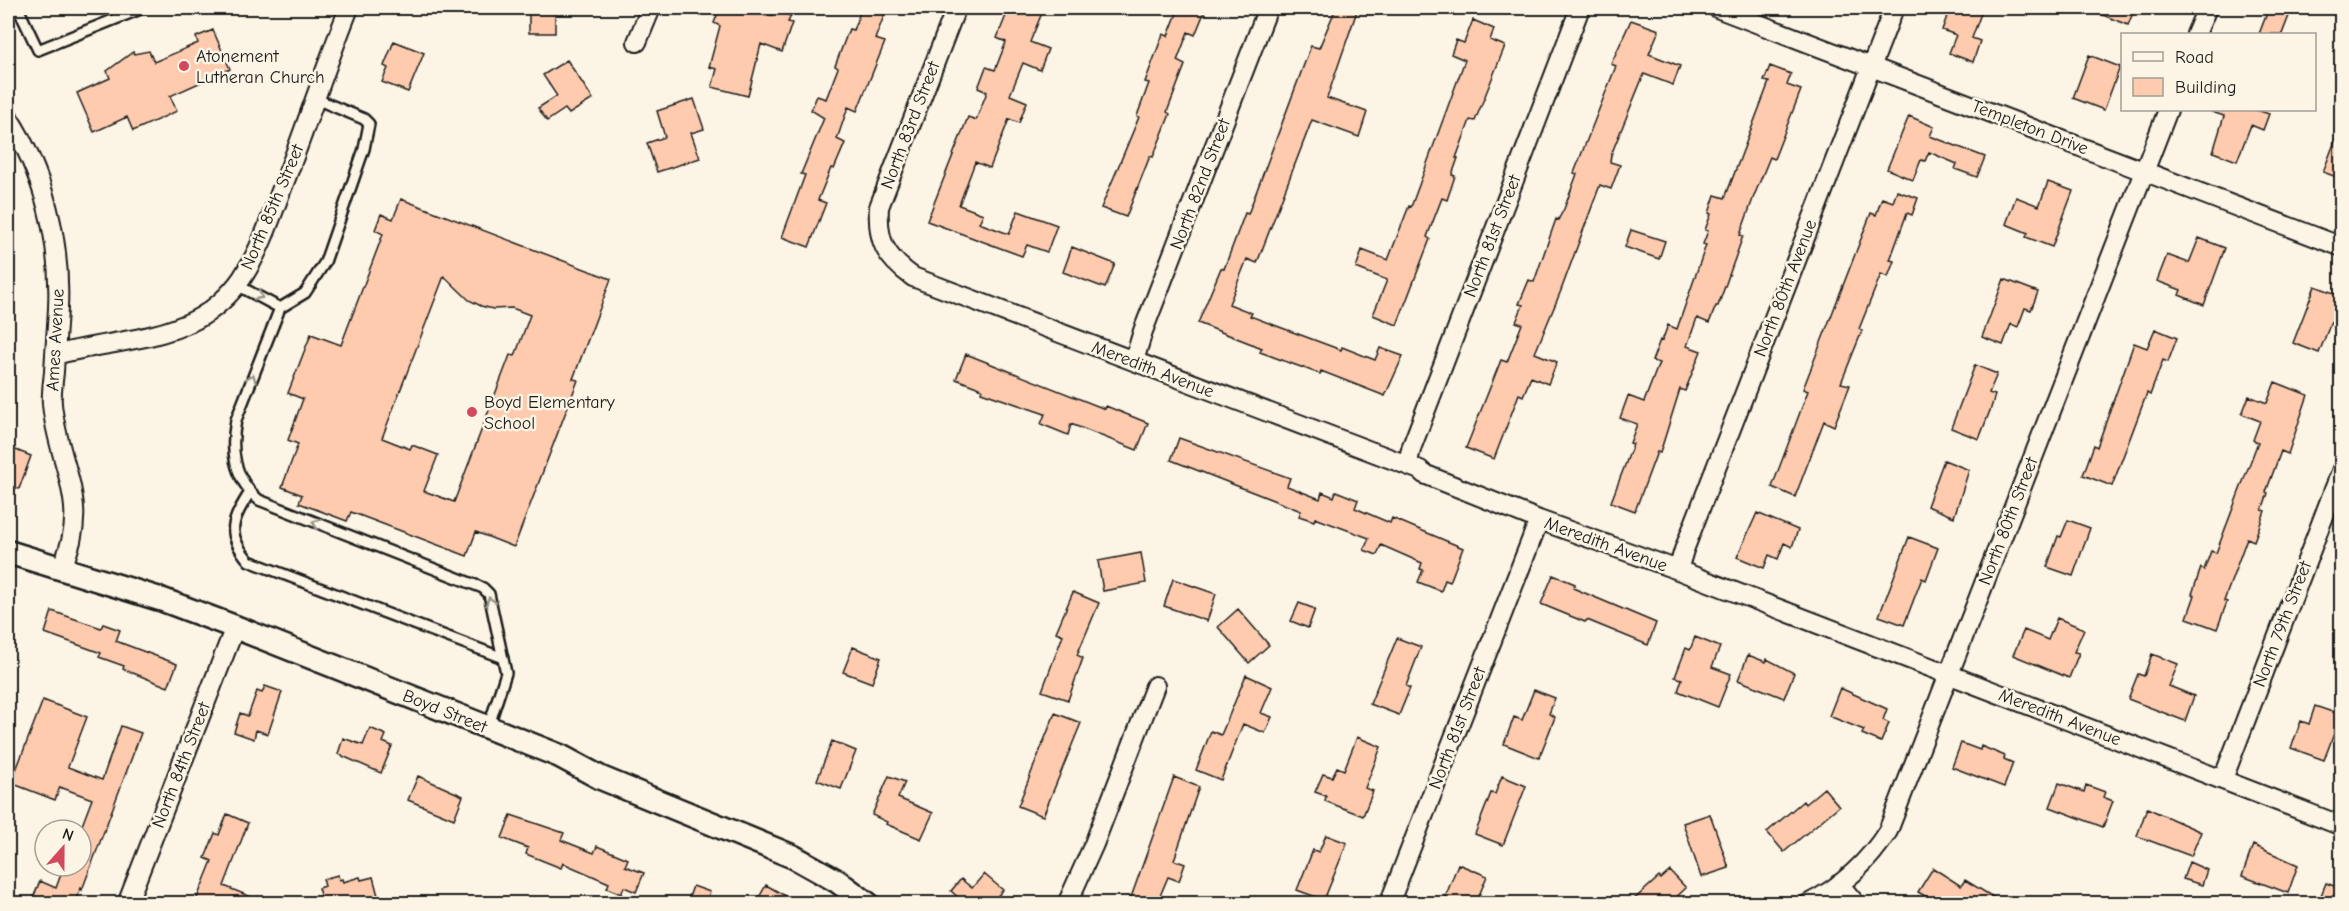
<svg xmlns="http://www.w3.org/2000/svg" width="2349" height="911" font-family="'Comic Neue',sans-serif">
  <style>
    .building { fill: #fecbae; stroke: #1c1c1c; stroke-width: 1.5; fill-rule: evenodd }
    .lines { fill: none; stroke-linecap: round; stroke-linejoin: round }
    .service-casing { stroke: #1c1c1c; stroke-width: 14 }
    .minor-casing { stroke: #1c1c1c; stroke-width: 22 }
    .tertiary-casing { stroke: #1c1c1c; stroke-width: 27 }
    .service { stroke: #fcf5e5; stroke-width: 9 }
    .minor { stroke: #fcf5e5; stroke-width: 18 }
    .tertiary { stroke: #fcf5e5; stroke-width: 22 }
    .oneway { stroke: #97938b }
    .poi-dot { fill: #d1495b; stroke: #fcf5e5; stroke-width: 2 }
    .labels { text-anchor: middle; stroke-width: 5; stroke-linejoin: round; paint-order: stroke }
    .poi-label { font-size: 18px; fill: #1c1c1c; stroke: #fcf5e5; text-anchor: start }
    .street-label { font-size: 18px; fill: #1c1c1c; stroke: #fcf5e5 }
  </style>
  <rect width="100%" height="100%" fill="#fcf5e5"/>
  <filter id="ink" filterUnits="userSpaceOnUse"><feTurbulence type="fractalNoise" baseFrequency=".0167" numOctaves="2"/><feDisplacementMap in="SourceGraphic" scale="12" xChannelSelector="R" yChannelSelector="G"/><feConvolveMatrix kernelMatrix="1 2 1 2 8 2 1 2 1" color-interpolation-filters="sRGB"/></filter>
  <g filter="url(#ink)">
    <path class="building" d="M529 8H555V33H529Z
      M720 8H751L773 16 775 10 791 16 788 22 792 23 782 52 761 44 748 96 712 87 717 69 709 67 720 26 714 23Z
      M862 8H887L875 39 885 42 857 111 848 107 837 139 845 143 834 169 831 168 818 200 826 203 809 247 782 237 805 175 801 174 824 118 811 110 817 96 826 99 838 68 835 66 849 29 853 30Z
      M1009 8H1044L1030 42 1048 49 1040 70 1023 63 1010 95 1027 102 1019 123 1009 119 990 168 975 162 959 205 983 214 979 223 1009 234 1018 211 1057 225 1047 252 1027 245 1022 256 927 221 968 117 976 120 987 92 978 88 986 67 995 70 1006 42 997 38Z
      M1179 8H1206L1195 35 1188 32 1177 61 1185 65 1167 112 1170 114 1153 157 1150 156 1126 217 1101 208 1139 117 1137 116 1149 83 1145 82 1163 34 1168 36Z
      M1336 8H1358L1327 98 1367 112 1359 137 1312 120 1257 263 1247 259 1229 304 1252 313 1250 316 1341 350 1342 347 1375 360 1380 348 1403 356 1385 396 1321 371 1320 374 1260 352 1262 348 1198 323 1221 268 1224 269 1245 213 1248 214 1311 46 1319 48Z
      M1950 8H1983L1972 38 1980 41 1973 62 1949 53 1956 35 1942 30Z
      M2085 8H2135L2128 25Z
      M2269 8H2292L2282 34H2259Z
      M1473 20 1494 29 1490 40 1505 46 1475 121 1470 120 1456 158H1458L1452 175 1455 176 1447 200 1442 198 1427 237 1430 239 1397 325 1373 315 1387 280 1356 268 1362 250 1388 260 1409 206 1411 207 1465 60 1451 54 1456 40 1464 43Z
      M1631 20 1659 30 1649 54 1680 66 1673 85 1644 74 1611 155 1610 162 1620 165 1611 189 1600 185 1560 293 1535 353 1557 362 1548 384 1531 377 1523 396 1519 394 1494 459 1466 448 1501 360 1507 362 1522 324 1516 322 1523 305 1519 304 1529 280 1534 282 1556 219 1558 220 1564 209 1577 174 1574 173 1616 66 1611 64Z
      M213 30 230 69 170 96 177 111 133 131 127 117 94 132 77 93 110 78 107 71 133 52 134 54 149 51 154 62 198 43 196 37Z
      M394 41 424 53 408 92 382 82 388 68 384 66Z
      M2089 55 2120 67 2104 110 2073 98Z
      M567 60 593 99 569 114 565 109 547 121 538 108 557 96 543 75Z
      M1770 66 1791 74 1787 85 1801 90 1774 159 1770 157 1754 196 1740 235 1743 236 1718 306H1716L1709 323 1697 318 1687 346 1701 351 1685 391 1680 389 1660 453 1657 452 1635 511 1611 502 1633 444 1630 443 1637 424 1620 418 1628 396 1644 402 1659 363 1652 361 1660 340 1662 341 1668 325 1677 329 1706 245 1703 244 1708 231 1705 230 1711 214 1709 213 1715 195 1725 198 1769 82 1764 81Z
      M694 99 704 129 691 133 700 158 657 172 647 143 665 137 657 111Z
      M2213 110H2257L2269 114 2263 130 2251 125 2237 161 2213 152 2224 116 2212 112Z
      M1909 116 1934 127 1930 136 1985 157 1977 177 1955 169 1957 164 1929 152 1925 161 1921 160 1913 180 1887 169Z
      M2340 128 2342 129V179L2323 172Z
      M2048 182 2073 191 2052 247 2026 237 2028 233 2006 224 2016 197 2039 206Z
      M1897 191 1918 198 1912 215 1907 213 1890 260 1894 261 1888 277 1881 274 1859 329 1862 331 1841 383 1850 385 1834 426 1824 421 1795 497 1772 487 1808 391 1803 389 1871 213 1876 215 1882 198 1893 202Z
      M401 199 611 279 573 379 578 380 514 547 476 532 467 556 351 512 347 521 299 503 302 495 282 487 298 444 288 440 303 399 288 393 311 334 341 345 383 234 375 230 381 214 393 219ZM444 276 469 300 481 306 493 309 512 308 530 315 515 356 510 355 454 502 424 491 438 455 412 445 410 449 382 438Z
      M1631 230 1665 241 1659 259 1625 247Z
      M2199 238 2225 248 2204 305 2179 295 2181 290 2157 281 2167 255 2189 263Z
      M1072 247 1115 264 1105 288 1063 272Z
      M2004 279 2038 292 2031 310 2025 308 2018 327 2011 324 2003 345 1982 337Z
      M2315 286 2342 296V306L2335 324 2331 322 2319 353 2293 343Z
      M2155 329 2177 338 2168 362 2163 360 2150 395 2147 393 2112 486 2083 475 2094 445 2097 447 2134 343 2147 348Z
      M966 354 1105 409 1106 406 1148 423 1137 450 1071 424 1068 435 1041 424 1045 414 981 392 982 389 956 379Z
      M1975 365 1997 374 1989 393 1995 395 1991 408 1979 439 1951 428Z
      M2275 382 2308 395 2288 454 2281 451 2266 492 2268 493 2262 510 2265 511 2254 541 2247 538 2224 601 2227 602 2217 629 2187 618 2195 595 2192 594 2201 568 2204 570 2211 551 2216 553 2258 442 2253 440 2260 421 2242 414 2249 396 2267 403Z
      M1179 438 1290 478 1287 486 1320 499 1322 492 1334 497 1336 491 1358 500 1355 508 1390 523 1392 518 1463 548 1450 582 1445 580 1441 591 1418 582 1423 570 1420 569 1422 563 1381 545 1377 555 1364 550 1369 538 1315 518 1314 521 1299 516 1301 511 1171 460Z
      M8 447 31 456 19 489 8 485Z
      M1944 460 1969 470 1954 517 1927 506Z
      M1757 513 1798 530 1792 547 1784 543 1778 559 1769 555 1764 568 1737 557Z
      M2068 520 2090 528 2073 576 2047 567 2058 536 2061 537Z
      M1909 537 1938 548 1926 580 1922 578 1904 625 1879 616Z
      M1141 553 1146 583 1103 591 1098 561Z
      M1553 575 1575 584 1573 588 1656 623 1648 645 1587 620 1585 622 1541 604Z
      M1173 579 1216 594 1207 621 1164 606Z
      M1073 592 1099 603 1077 655 1083 658 1068 700 1042 691 1063 635 1056 632Z
      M1299 603 1315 609 1308 628 1291 621Z
      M1238 609 1269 645 1249 663 1218 627Z
      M52 611 101 628 103 624 120 630 116 641 177 664 168 687 123 669 124 666 99 657 101 653 45 633Z
      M2057 618 2084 629 2074 652 2079 653 2069 678 2013 655 2024 630 2048 640Z
      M1695 637 1720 647 1712 667 1731 674 1718 707 1678 691 1682 679 1675 677 1686 648 1690 650Z
      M1397 638 1421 647 1406 686 1410 688 1399 715 1370 704Z
      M853 647 881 658 872 683 843 672Z
      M2152 654 2178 664 2169 686 2194 696 2185 721 2128 699 2138 674 2144 676Z
      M1748 655 1766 662 1767 659 1794 673 1784 698 1738 680Z
      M1246 675 1272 687 1261 713 1272 717 1265 733 1243 724 1221 780 1196 770 1211 731 1221 735Z
      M265 686 282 692 268 734 256 730 254 739 234 732 240 713 248 716 257 691 262 693Z
      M1840 688 1887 709 1883 720 1889 723 1881 742 1862 734 1864 730 1829 716Z
      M1534 690 1555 698 1549 714 1555 717 1539 758 1504 744 1514 717 1522 720Z
      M43 700 87 717 68 767 102 780 121 726 141 733 82 890 81 888 77 897 92 903H31L40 881 56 888 64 866H81V828L92 799 60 787 55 800 11 783Z
      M2315 706 2341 715 2324 760 2291 748 2301 721 2309 724Z
      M1055 713 1081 723 1043 816 1018 806Z
      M370 728 386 735 383 742 392 746 381 773 338 754 343 738 363 745Z
      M1357 737 1381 747 1365 788 1373 791 1363 816 1325 801 1326 796 1315 792 1323 774 1332 777 1337 767 1344 770Z
      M832 741 856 751 841 789 817 780Z
      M1961 743 1980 750 1981 746 2005 756 2004 759 2013 763 2004 787 1952 767Z
      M418 776 463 796 454 819 408 800Z
      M889 776 905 782 898 798 933 813 921 839 886 824 887 822 872 815Z
      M1502 776 1526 786 1503 845 1475 834 1491 793 1495 794Z
      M1174 777 1199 787 1174 860 1185 864 1179 881 1168 877 1157 903H1129Z
      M2059 783 2084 792 2086 785 2105 792 2103 797 2113 801 2103 827 2050 807Z
      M1824 788 1839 806 1784 852 1767 832 1803 801 1805 804Z
      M2147 808 2201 832 2191 856 2137 836Z
      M227 814 248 823 224 886 266 903H195L212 861 205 858 215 833 219 835Z
      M1710 814 1729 868 1701 877 1683 823Z
      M511 815 564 833 561 840 594 853 597 846 628 859 625 866 644 873 636 892 624 887 621 894 607 888 609 883 563 863 561 868 526 854 528 848 502 838Z
      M1326 835 1347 843 1324 900 1297 890 1313 850 1319 852Z
      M2253 845 2298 865 2288 893 2242 876Z
      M2189 862 2207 870 2202 885 2183 879Z
      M1458 864 1487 876 1476 903H1443Z
      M1933 868 1961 886 1965 880 2003 903H1937L1918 892Z
      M1670 871 1686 888 1670 903H1630L1659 877 1661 879Z
      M984 874 1003 890 991 903H958L961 900 951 891 961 879 972 888Z
      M338 875 339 880 342 879 343 882 360 877 361 880 373 877 380 903H332L321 898 318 888 325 886 323 879Z
      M2326 883 2342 889V903H2318Z
      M766 885 798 903H756Z
      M693 886 710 892 706 903H687Z"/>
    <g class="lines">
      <defs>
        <path id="service" d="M18 8 38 50 143 8
          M316 99 364 119 369 124 364 149 325 262 305 293 280 308 236 420C230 451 234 479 259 500L483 588 489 594 506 673 488 728
          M237 285 280 308
          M250 492C232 521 225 533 249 561L503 658"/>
        <path id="minor" d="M956 8 879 207C877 241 885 257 913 277L1420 470 1424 474 1539 520 1678 570 2342 826
          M1717 8 2342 247
          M2196 34 2207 8
          M637 42 651 8
          M8 117C44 173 61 241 58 308 57 329 55 351 54 372 53 382 51 394 52 404 58 467 93 504 61 568
          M55 355C101 342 152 342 195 320 213 311 231 294 242 278 260 251 270 220 281 191 305 130 325 68 349 8
          M1134 361 1143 331 1268 8
          M1407 465 1412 446 1580 8
          M1678 570 1684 550 1894 8
          M2223 779 2342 469
          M1839 884 1856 904
          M127 904 235 627
          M1067 904 1094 844 1155 686
          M1389 904 1539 520
          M1808 904C1843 886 1868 863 1888 831L2168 110"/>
        <path id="tertiary" d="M8 552 163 600 235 627 560 756 601 778 794 857 837 881 868 904"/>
      </defs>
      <use href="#service" class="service-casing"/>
      <use href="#minor" class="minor-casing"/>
      <use href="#tertiary" class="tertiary-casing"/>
      <use href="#service" class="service"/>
      <use href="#minor" class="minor"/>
      <use href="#tertiary" class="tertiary"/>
    </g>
    <defs><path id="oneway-chevron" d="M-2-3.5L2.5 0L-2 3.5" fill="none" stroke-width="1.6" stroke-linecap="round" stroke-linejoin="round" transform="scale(1.5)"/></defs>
    <g class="oneway">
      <use href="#oneway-chevron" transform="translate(259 296) rotate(28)"/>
      <use href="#oneway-chevron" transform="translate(252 378) rotate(-68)"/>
      <use href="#oneway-chevron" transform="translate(316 523) rotate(-159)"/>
      <use href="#oneway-chevron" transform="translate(490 601) rotate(-108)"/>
    </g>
  </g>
  <g class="poi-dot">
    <circle cx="184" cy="66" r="6"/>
    <circle cx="472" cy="412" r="6"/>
  </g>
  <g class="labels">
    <g class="poi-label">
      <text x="196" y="62">Atonement<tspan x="196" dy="21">Lutheran Church</tspan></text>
      <text x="484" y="408">Boyd Elementary<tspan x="484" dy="21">School</tspan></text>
    </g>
    <g class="street-label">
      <text transform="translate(910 125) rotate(-69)" y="6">North 83rd Street</text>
      <text transform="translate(2030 127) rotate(21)" y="6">Templeton Drive</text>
      <text transform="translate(1200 184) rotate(-69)" y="6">North 82nd Street</text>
      <text transform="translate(272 207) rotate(-67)" y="6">North 85th Street</text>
      <text transform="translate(1492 236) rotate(-69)" y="6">North 81st Street</text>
      <text transform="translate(1785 288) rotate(-69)" y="6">North 80th Avenue</text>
      <text transform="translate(55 340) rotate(-87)" y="6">Ames Avenue</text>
      <text transform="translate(1153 369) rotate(21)" y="6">Meredith Avenue</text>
      <text transform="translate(2008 521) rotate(-69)" y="6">North 80th Street</text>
      <text transform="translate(1606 544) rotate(20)" y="6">Meredith Avenue</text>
      <text transform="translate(2282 624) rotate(-69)" y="6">North 79th Street</text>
      <text transform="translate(445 711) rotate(22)" y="6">Boyd Street</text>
      <text transform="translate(2060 717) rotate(21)" y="6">Meredith Avenue</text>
      <text transform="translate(1457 728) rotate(-69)" y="6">North 81st Street</text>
      <text transform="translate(181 765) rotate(-69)" y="6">North 84th Street</text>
    </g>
  </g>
  <rect width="2349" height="911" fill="none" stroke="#fcf5e5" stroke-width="30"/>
  <rect x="15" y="15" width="2319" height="881" fill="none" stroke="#1c1c1c" stroke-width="2" filter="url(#ink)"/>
  <rect x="2121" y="33" width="195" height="78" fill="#fcf5e5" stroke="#a29e95" stroke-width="1.5"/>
  <rect x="2133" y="52" width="30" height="9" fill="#fcf5e5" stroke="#a29e95" stroke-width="1.5"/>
  <text x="2175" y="63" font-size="18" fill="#1c1c1c">Road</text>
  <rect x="2133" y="78" width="30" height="18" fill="#fecbae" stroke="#a29e95" stroke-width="1.5"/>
  <text x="2175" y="93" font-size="18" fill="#1c1c1c">Building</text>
  <g transform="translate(63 848) rotate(21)"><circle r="28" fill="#fcf5e5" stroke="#a29e95" stroke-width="1.5"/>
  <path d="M0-4.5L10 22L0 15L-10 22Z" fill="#d1495b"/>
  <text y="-9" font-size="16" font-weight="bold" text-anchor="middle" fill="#1c1c1c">N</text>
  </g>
</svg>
